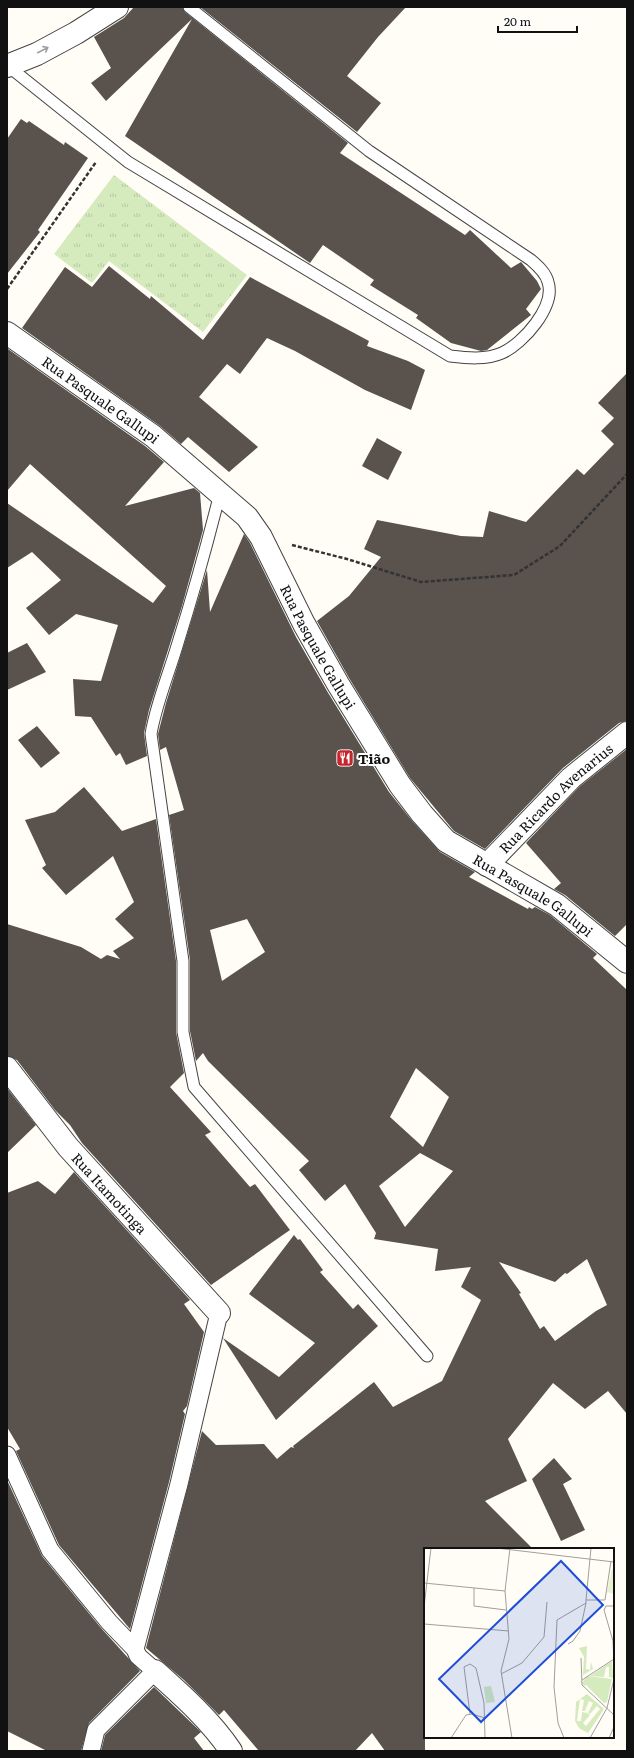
<svg xmlns="http://www.w3.org/2000/svg" width="634" height="1758" font-family="Literata,serif">
	<defs>
		<pattern id="grass-tufts" width="24" height="20" patternUnits="userSpaceOnUse"><rect width="24" height="20" fill="#d5ebbd"/><path d="M3 7l-1-3M5 7V3M7 7l1-3M15 17l-1-3M17 17v-4M19 17l1-3" fill="none" stroke="#b6c8a1"/></pattern>
	</defs>
	<rect width="100%" height="100%" fill="#fffdf5"/>
	<path fill="url(#grass-tufts)" d="M114,175L247,275L203,332L109,261L92,283L54,254Z"/>
	<path fill="#5a524d" fill-rule="evenodd" d="M134,7H182L185,12L348,143L340,153L465,235L470,230L511,268L521,262L537,281L541,289L526,309L531,315L487,350L481,351L451,343L416,318L418,315L370,285L374,280L323,245L310,263L125,136L192,19L106,101L91,83L111,68L94,37L124,18Z
		M200,7H406L378,37L347,76L381,103L357,132Z
		M21,119L27,123L29,121L64,145L65,142L88,158L38,230L40,232L7,274V139Z
		M109,266L150,299L151,296L203,340L250,277L369,341L367,346L408,361L425,370L411,410L365,390L295,351L267,338L240,374L227,364L199,397L258,447L229,472L188,437L181,444L160,426L22,328L65,267L92,287Z
		M8,349L145,446L164,462L125,506L194,488L200,493L203,530L182,606L149,710L144,733L147,756L126,765L120,753L116,756L91,717L75,716L73,679L101,681L118,625L76,614L49,635L26,608L61,580L32,552L7,568V503L153,603L166,586L30,464L7,491Z
		M627,373V721L619,723L563,768L485,849L454,831L410,778L349,678L317,621L349,596L381,557L364,549L377,520L461,536L483,537L489,511L526,522L577,469L584,475L614,444L601,431L614,418L598,403Z
		M377,438L402,452L388,480L362,466Z
		M244,534L250,543L296,637L327,691L389,792L413,822L440,852L475,872L469,877L528,909L529,907L532,909L535,907L550,915L597,954L593,958L627,990V1414L608,1391L585,1409L553,1383L508,1439L527,1481L485,1501L533,1549H425V1751H385L372,1733L355,1751H259L224,1710L219,1715L184,1680L146,1648L202,1431L216,1445L264,1444L277,1459L291,1447L294,1448L293,1446L374,1382L393,1407L442,1381L481,1300L461,1287L471,1267L435,1271L438,1249L374,1239L376,1233L345,1184L325,1201L299,1170L309,1161L208,1061L203,1053L196,1061L190,1031V960L169,815L184,810L166,747L160,750L158,734L166,703L207,570L210,612ZM247,919L265,952L222,981L210,930ZM416,1068L449,1097L423,1147L390,1117ZM420,1153L453,1171L405,1227L379,1186ZM587,1259L607,1305L596,1311L555,1341L544,1326L540,1329L519,1294L521,1293L499,1262L555,1282L565,1273L567,1274Z
		M27,643L46,672L7,690V653Z
		M37,726L60,753L41,768L18,740Z
		M627,749V924L615,936L565,895L554,889L561,883L526,843L579,787Z
		M84,787L122,831L156,819L176,961V1032L184,1073L170,1087L211,1132L205,1135L250,1187L255,1184L290,1230L211,1285L82,1143L70,1125L55,1110L17,1060L7,1056V924L81,947L101,959L107,955L120,959L113,951L134,938L115,919L134,902L113,856L66,895L42,868L46,865L25,820L55,812Z
		M7,1088L36,1125L7,1153Z
		M74,1172L190,1300L184,1304L204,1332L187,1406L183,1411L185,1414L169,1482L130,1629L59,1545L16,1451L20,1449L7,1427V1193L38,1181L55,1194Z
		M294,1235L298,1240L300,1239L323,1270L320,1272L353,1309L358,1304L378,1326L276,1420L223,1338L279,1377L315,1343L249,1294Z
		M554,1458L572,1479L563,1484L585,1530L561,1541L532,1479Z
		M7,1480L42,1556L101,1628L140,1671L89,1723L81,1751H47L7,1731Z
		M154,1687L201,1732L194,1738L204,1751H101L105,1735Z"/>
	<g fill="none" stroke-linecap="round" stroke-linejoin="round">
		<defs>
			<path id="service" d="M8,66L128,162L450,356C467,358 486,360 502,353C523,344 556,306 548,282C546,273 538,266 531,260L369,151L189,7
				M220,493C207,545 193,595 177,646C168,676 156,704 151,734L183,961V1032L194,1087L427,1356"/>
			<path id="pedestrian" d="M7,1455L50,1550L109,1622L135,1649
				M91,1751L96,1730L155,1671L138,1656L135,1649L179,1484L219,1313"/>
			<g id="minor">
				<path d="M7,66L37,54L76,33L117,7"/>
				<path id="s1" d="M7,333L153,436L247,517L261,537L304,624L338,684L400,785L422,814L446,841L557,905L627,962"/>
				<path id="s2" d="M487,865L571,778L627,733"/>
				<path id="s3" d="M7,1068L68,1147L219,1313"/>
				<path d="M155,1671C182,1695 211,1721 231,1751"/>
			</g>
		</defs>
		<use href="#service" stroke="#444" stroke-width="13"/>
		<use href="#pedestrian" stroke="#444" stroke-width="19"/>
		<use href="#minor" stroke="#444" stroke-width="24"/>
		<path stroke="#333" stroke-width="2.5" stroke-dasharray="4 2" stroke-linecap="butt" d="M7,289L96,162
			M292,545L347,559L421,582L514,575L560,546L627,474"/>
		<use href="#service" stroke="#fff" stroke-width="11"/>
		<use href="#pedestrian" stroke="#fff" stroke-width="17"/>
		<use href="#minor" stroke="#fff" stroke-width="22"/>
	</g>
	<defs><path id="oneway-shaft" d="M-6 0H5M1.5-3L5.5 0L1.5 3" fill="none" stroke-width="1.6" stroke-linecap="round" stroke-linejoin="round"/></defs>
	<use stroke="#a0a0a0" href="#oneway-shaft" transform="translate(43 50) rotate(-27)"/>
	<defs>
		<symbol id="restaurant-square" viewBox="-11 -11 22 22"><rect x="-9" y="-9" width="18" height="18" rx="4" fill="#c4262e" stroke="#fff"/><path d="M-5-6h1v4h1v-4h1v4h1v-4h1v5L-1.5 .5V6h-2V.5L-5-1ZM5-6V6H3V1.5H1.5Q1.5-4 5-6Z" fill="#fff"/></symbol>
	</defs>
	<g fill-rule="evenodd">
		<use href="#restaurant-square" x="335" y="748" width="20" height="20"/>
	</g>
	<g text-anchor="middle" dominant-baseline="central" stroke-width="4" stroke-linejoin="round" paint-order="stroke">
		<g font-size="14" fill="#111" stroke="#fff">
			<text stroke="none"><textPath href="#s1" startOffset="115">Rua Pasquale Gallupi</textPath></text>
			<text stroke="none"><textPath href="#s1" startOffset="451">Rua Pasquale Gallupi</textPath></text>
			<text stroke="none"><textPath href="#s2" startOffset="96">Rua Ricardo Avenarius</textPath></text>
			<text stroke="none"><textPath href="#s1" startOffset="787">Rua Pasquale Gallupi</textPath></text>
			<text stroke="none"><textPath href="#s3" startOffset="162">Rua Itamotinga</textPath></text>
		</g>
		<g font-size="14" font-weight="bold" fill="#111" stroke="#fff" text-anchor="start">
			<text x="358" y="758">Tião</text>
		</g>
	</g>
	<g transform="translate(424 1548)">
		<rect width="190" height="190" fill="#fffdf5"/>
		<path d="M163,98L162,121L166,122L167,114L169,121L159,127L160,109L155,100ZM188,113L189,130L185,129V119H182L180,129L166,128ZM163,128L188,131L183,154L180,155L162,137L160,138L158,135ZM67,138L71,154L62,155L60,139ZM163,146L180,161L164,185L155,180L151,173L152,154ZM156,151L160,152L158,163H161L165,153L169,155L164,165L166,166L173,158L176,161L162,178L159,175L166,167L163,165L158,164L157,173H153Z" fill="#d5ebbd" fill-rule="evenodd"/>
		<path d="M188,21L190,22V46L183,44Z" fill="#e6f2cf"/>
		<path fill="none" stroke="#a09f9a" stroke-width="1" d="M72,0L190,14M86,0L81,43L85,91L77,123L88,190M0,35L81,43M50,40V58L82,62M162,52H181L187,13M162,52L167,0M190,58H182L180,62L189,93L190,118M0,59L7,0M0,76L85,83M144,96L149,93L156,83L162,55M157,110L158,137L190,167M77,126L98,115L120,89L123,54M158,132L190,111M46,166L40,119L46,116L52,120L60,155L61,190M27,190L42,167L48,166L61,170M140,190L134,175L130,139L133,72L162,55V52M166,190L183,160L190,131M185,190L190,179"/>
		<path fill="#1d4ed8" fill-opacity="0.15" stroke="#1d4ed8" stroke-width="2" d="M137,13L179,57L57,174L15,131Z"/>
		<rect width="190" height="190" fill="none" stroke="#111" stroke-width="2"/>
	</g>
	<rect width="634" height="1758" fill="none" stroke="#111111" stroke-width="16"/>
	<path d="M498 26v6h79v-6" fill="none" stroke="#111111" stroke-width="2"/>
	<text x="504" y="26" font-size="12" fill="#111111" stroke="#ffffff" stroke-width="3" paint-order="stroke">20 m</text>
</svg>
